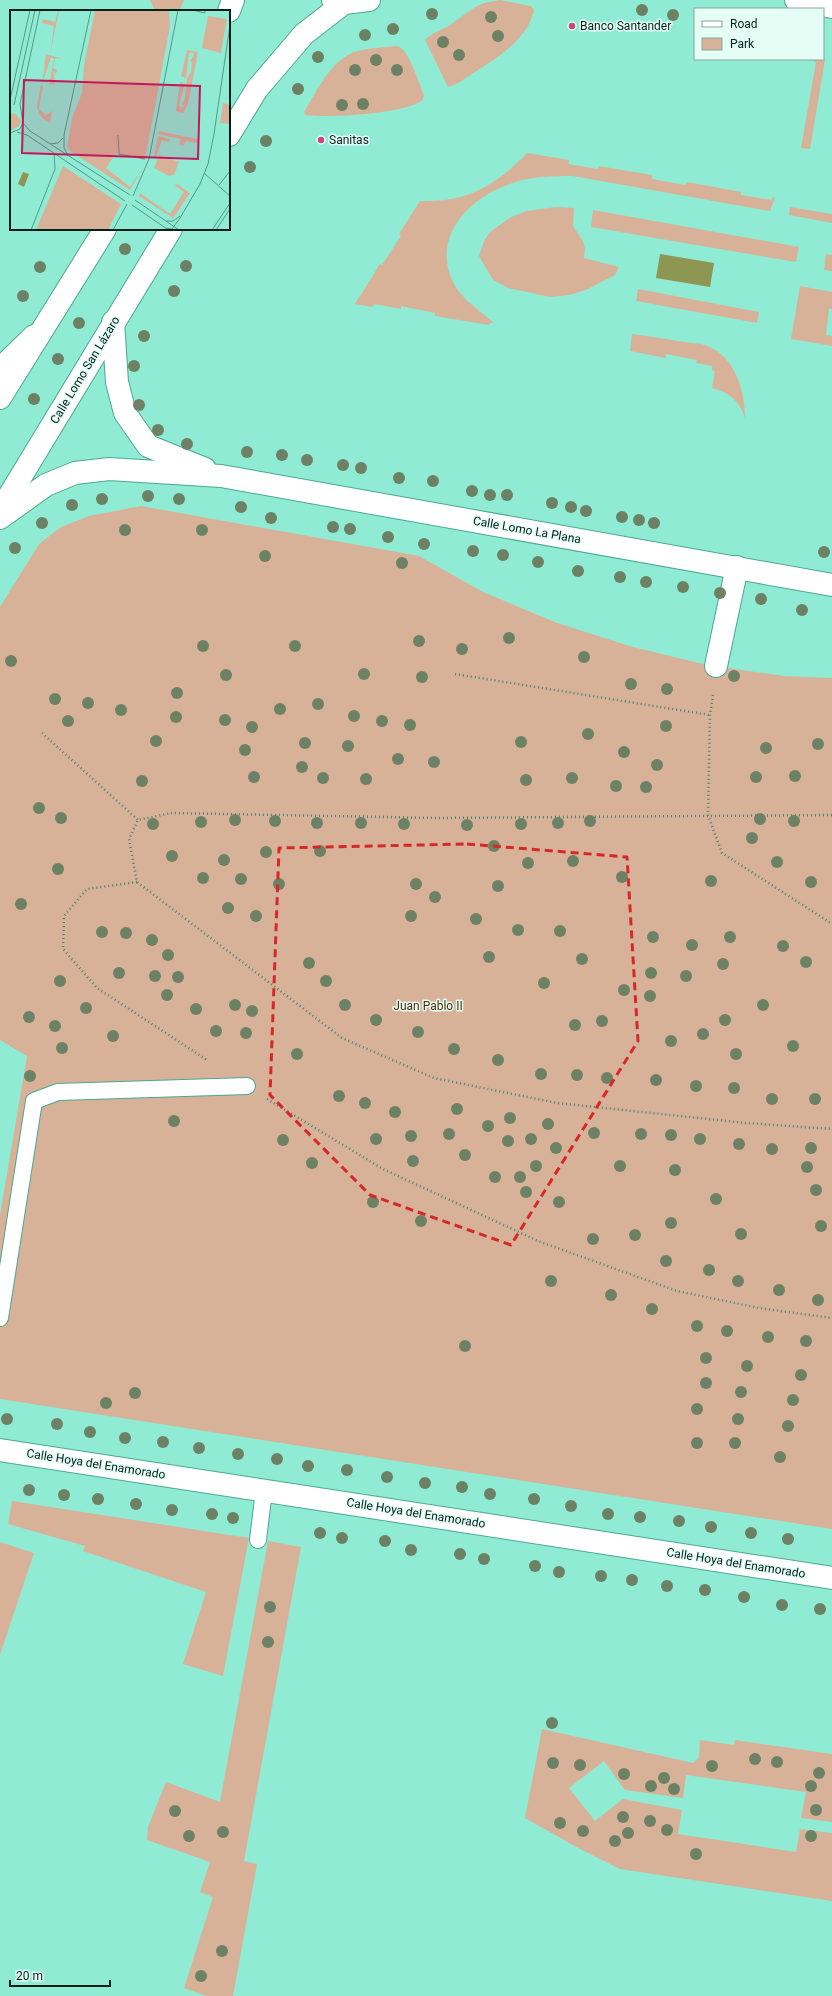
<svg xmlns="http://www.w3.org/2000/svg" width="832" height="1996" font-family="Roboto,sans-serif">
	<rect width="100%" height="100%" fill="#8febd3"/>
	<path fill="#d8b298" d="M150,0H184L179,11H155Z
		M500,0L531,6L534,10C528,40 494,60 470,75C463,80 456,85 448,87L425,40C431,33 442,30 450,25C470,12 474,3 500,0Z
		M398,46C410,52 419,83 424,96L422,101C401,114 331,118 305,115L304,112L307,107C320,86 332,58 358,51C371,48 385,47 398,46Z
		M814,59L825,60L810,149L801,148L816,62L814,61Z
		M527,153L569,160L568,164L598,169L599,166L652,175V179L685,185L687,182L741,192V195L772,200V197L775,198L770,211L573,176C552,176 530,176 510,184C471,197 432,235 452,280C460,298 479,310 494,323H490L489,325L435,316V313L401,306V309L374,304L373,307L355,304L380,264L382,265L401,236L399,234L420,201C430,201 441,201 451,199C482,194 506,175 527,153Z
		M556,207L574,208L573,226L583,241L585,249L584,258L619,267L615,275L586,290L569,295L550,297L508,288L493,280L479,256L484,241L490,232L511,217L527,211Z
		M790,207L832,214V223L789,215Z
		M593,210L799,247L796,262L591,227Z
		M826,254L832,255V271L824,270Z
		M800,286L832,292V309H829L826,335L832,336V346L791,339Z
		M638,289L759,312L757,323L636,301Z
		M632,334C649,336 667,339 684,342C690,343 698,343 705,345C734,355 745,389 745,418C739,400 730,393 712,388L715,371L712,370V366L696,363L697,360L666,354V358L630,351Z
		M141,506L419,556L483,592L557,623L633,647L707,665L784,676L832,678V1529L0,1399V1215L27,1056L0,1040V607L39,544L61,527L89,516Z
		M12,1501L249,1538L223,1676L183,1664L206,1592L83,1551L85,1546L8,1524Z
		M268,1541L301,1547L244,1861L257,1864L233,1996H206L184,1988L213,1897L200,1892L210,1862L147,1840L148,1827L166,1782L220,1802Z
		M0,1542L34,1553L0,1655Z
		M542,1729L693,1763L699,1757L700,1740L734,1745L735,1740L832,1754V1822L801,1818L806,1792L686,1775L683,1798L625,1790L604,1761L569,1788L595,1821L623,1799L682,1810L678,1834L796,1852L800,1829L832,1833V1901L620,1869L580,1849L525,1818Z"/>
	<path fill="#8d9653" d="M660,254L714,263L710,287L656,278Z"/>
	<g fill="none" stroke-linecap="round" stroke-linejoin="round">
		<defs>
			<path id="service" d="M0,1318L34,1101L58,1092L247,1086
				M258,1540L264,1490"/>
			<path id="pedestrian" d="M716,666L737,567"/>
			<path id="minor" d="M113,322L117,382L125,413L148,446L205,469
				M0,369L34,336
				M0,518L46,485L75,473L109,469L221,476L832,585
				M0,1450L832,1578"/>
			<path id="tertiary" d="M333,0L344,3L369,0
				M796,0L832,7
				M229,11L233,0
				M229,135L257,89L304,34L344,3
				M0,398L105,229
				M0,511L171,229"/>
		</defs>
		<use href="#service" stroke="#4ba892" stroke-width="18"/>
		<use href="#pedestrian" stroke="#4ba892" stroke-width="24"/>
		<use href="#minor" stroke="#4ba892" stroke-width="24"/>
		<use href="#tertiary" stroke="#4ba892" stroke-width="24"/>
		<path stroke="#478273" stroke-width="2.5" stroke-dasharray="1 3" stroke-linecap="butt" d="M455,674L710,715
			M713,695L710,715L708,815L722,853L832,924
			M42,733L138,820
			M832,815L438,818L171,813L138,820L129,839L137,882L342,1038L434,1078L557,1103L746,1123L832,1129
			M137,882L87,889L64,916L63,949L97,988L207,1060
			M267,1099L383,1169L538,1241L677,1291L759,1308L832,1318"/>
		<use href="#service" stroke="#fff" stroke-width="16"/>
		<use href="#pedestrian" stroke="#fff" stroke-width="22"/>
		<use href="#minor" stroke="#fff" stroke-width="22"/>
		<use href="#tertiary" stroke="#fff" stroke-width="22"/>
	</g>
	<g fill="#6d8164">
		<circle cx="642" cy="10" r="6"/>
		<circle cx="432" cy="14" r="6"/>
		<circle cx="673" cy="15" r="6"/>
		<circle cx="491" cy="17" r="6"/>
		<circle cx="393" cy="29" r="6"/>
		<circle cx="365" cy="35" r="6"/>
		<circle cx="498" cy="36" r="6"/>
		<circle cx="443" cy="42" r="6"/>
		<circle cx="459" cy="55" r="6"/>
		<circle cx="318" cy="57" r="6"/>
		<circle cx="376" cy="60" r="6"/>
		<circle cx="355" cy="70" r="6"/>
		<circle cx="397" cy="70" r="6"/>
		<circle cx="298" cy="89" r="6"/>
		<circle cx="363" cy="104" r="6"/>
		<circle cx="342" cy="105" r="6"/>
		<circle cx="266" cy="141" r="6"/>
		<circle cx="250" cy="167" r="6"/>
		<circle cx="125" cy="249" r="6"/>
		<circle cx="186" cy="266" r="6"/>
		<circle cx="40" cy="267" r="6"/>
		<circle cx="174" cy="291" r="6"/>
		<circle cx="23" cy="296" r="6"/>
		<circle cx="79" cy="323" r="6"/>
		<circle cx="144" cy="336" r="6"/>
		<circle cx="58" cy="359" r="6"/>
		<circle cx="134" cy="366" r="6"/>
		<circle cx="34" cy="399" r="6"/>
		<circle cx="139" cy="405" r="6"/>
		<circle cx="158" cy="430" r="6"/>
		<circle cx="187" cy="444" r="6"/>
		<circle cx="247" cy="452" r="6"/>
		<circle cx="282" cy="455" r="6"/>
		<circle cx="307" cy="460" r="6"/>
		<circle cx="343" cy="465" r="6"/>
		<circle cx="361" cy="468" r="6"/>
		<circle cx="399" cy="478" r="6"/>
		<circle cx="433" cy="481" r="6"/>
		<circle cx="472" cy="491" r="6"/>
		<circle cx="490" cy="495" r="6"/>
		<circle cx="507" cy="495" r="6"/>
		<circle cx="148" cy="496" r="6"/>
		<circle cx="102" cy="499" r="6"/>
		<circle cx="179" cy="499" r="6"/>
		<circle cx="552" cy="503" r="6"/>
		<circle cx="72" cy="505" r="6"/>
		<circle cx="241" cy="507" r="6"/>
		<circle cx="571" cy="507" r="6"/>
		<circle cx="586" cy="511" r="6"/>
		<circle cx="622" cy="517" r="6"/>
		<circle cx="271" cy="518" r="6"/>
		<circle cx="639" cy="520" r="6"/>
		<circle cx="42" cy="523" r="6"/>
		<circle cx="654" cy="523" r="6"/>
		<circle cx="333" cy="527" r="6"/>
		<circle cx="350" cy="529" r="6"/>
		<circle cx="125" cy="530" r="6"/>
		<circle cx="202" cy="530" r="6"/>
		<circle cx="388" cy="537" r="6"/>
		<circle cx="424" cy="544" r="6"/>
		<circle cx="15" cy="548" r="6"/>
		<circle cx="473" cy="551" r="6"/>
		<circle cx="824" cy="552" r="6"/>
		<circle cx="503" cy="555" r="6"/>
		<circle cx="265" cy="556" r="6"/>
		<circle cx="538" cy="562" r="6"/>
		<circle cx="402" cy="563" r="6"/>
		<circle cx="578" cy="571" r="6"/>
		<circle cx="620" cy="577" r="6"/>
		<circle cx="646" cy="582" r="6"/>
		<circle cx="683" cy="587" r="6"/>
		<circle cx="720" cy="593" r="6"/>
		<circle cx="761" cy="599" r="6"/>
		<circle cx="802" cy="610" r="6"/>
		<circle cx="509" cy="638" r="6"/>
		<circle cx="419" cy="641" r="6"/>
		<circle cx="203" cy="646" r="6"/>
		<circle cx="295" cy="646" r="6"/>
		<circle cx="462" cy="649" r="6"/>
		<circle cx="584" cy="657" r="6"/>
		<circle cx="11" cy="661" r="6"/>
		<circle cx="364" cy="674" r="6"/>
		<circle cx="226" cy="675" r="6"/>
		<circle cx="734" cy="676" r="6"/>
		<circle cx="422" cy="677" r="6"/>
		<circle cx="631" cy="684" r="6"/>
		<circle cx="667" cy="689" r="6"/>
		<circle cx="177" cy="693" r="6"/>
		<circle cx="55" cy="699" r="6"/>
		<circle cx="88" cy="703" r="6"/>
		<circle cx="318" cy="704" r="6"/>
		<circle cx="280" cy="709" r="6"/>
		<circle cx="121" cy="710" r="6"/>
		<circle cx="354" cy="716" r="6"/>
		<circle cx="176" cy="717" r="6"/>
		<circle cx="225" cy="720" r="6"/>
		<circle cx="68" cy="721" r="6"/>
		<circle cx="382" cy="721" r="6"/>
		<circle cx="410" cy="725" r="6"/>
		<circle cx="666" cy="726" r="6"/>
		<circle cx="252" cy="727" r="6"/>
		<circle cx="588" cy="734" r="6"/>
		<circle cx="156" cy="741" r="6"/>
		<circle cx="521" cy="742" r="6"/>
		<circle cx="305" cy="743" r="6"/>
		<circle cx="818" cy="744" r="6"/>
		<circle cx="348" cy="746" r="6"/>
		<circle cx="766" cy="748" r="6"/>
		<circle cx="245" cy="750" r="6"/>
		<circle cx="624" cy="752" r="6"/>
		<circle cx="398" cy="759" r="6"/>
		<circle cx="434" cy="762" r="6"/>
		<circle cx="657" cy="765" r="6"/>
		<circle cx="302" cy="767" r="6"/>
		<circle cx="795" cy="776" r="6"/>
		<circle cx="254" cy="777" r="6"/>
		<circle cx="756" cy="777" r="6"/>
		<circle cx="323" cy="778" r="6"/>
		<circle cx="572" cy="778" r="6"/>
		<circle cx="366" cy="779" r="6"/>
		<circle cx="526" cy="780" r="6"/>
		<circle cx="142" cy="781" r="6"/>
		<circle cx="616" cy="786" r="6"/>
		<circle cx="646" cy="787" r="6"/>
		<circle cx="39" cy="808" r="6"/>
		<circle cx="61" cy="818" r="6"/>
		<circle cx="760" cy="819" r="6"/>
		<circle cx="235" cy="820" r="6"/>
		<circle cx="275" cy="821" r="6"/>
		<circle cx="590" cy="821" r="6"/>
		<circle cx="794" cy="821" r="6"/>
		<circle cx="201" cy="822" r="6"/>
		<circle cx="317" cy="823" r="6"/>
		<circle cx="361" cy="823" r="6"/>
		<circle cx="558" cy="823" r="6"/>
		<circle cx="153" cy="824" r="6"/>
		<circle cx="404" cy="824" r="6"/>
		<circle cx="521" cy="824" r="6"/>
		<circle cx="467" cy="825" r="6"/>
		<circle cx="752" cy="838" r="6"/>
		<circle cx="494" cy="846" r="6"/>
		<circle cx="320" cy="851" r="6"/>
		<circle cx="266" cy="852" r="6"/>
		<circle cx="172" cy="856" r="6"/>
		<circle cx="224" cy="860" r="6"/>
		<circle cx="573" cy="861" r="6"/>
		<circle cx="777" cy="862" r="6"/>
		<circle cx="528" cy="863" r="6"/>
		<circle cx="58" cy="869" r="6"/>
		<circle cx="622" cy="877" r="6"/>
		<circle cx="203" cy="878" r="6"/>
		<circle cx="241" cy="879" r="6"/>
		<circle cx="711" cy="881" r="6"/>
		<circle cx="811" cy="882" r="6"/>
		<circle cx="279" cy="884" r="6"/>
		<circle cx="416" cy="884" r="6"/>
		<circle cx="498" cy="886" r="6"/>
		<circle cx="435" cy="897" r="6"/>
		<circle cx="21" cy="904" r="6"/>
		<circle cx="228" cy="908" r="6"/>
		<circle cx="256" cy="916" r="6"/>
		<circle cx="411" cy="916" r="6"/>
		<circle cx="476" cy="919" r="6"/>
		<circle cx="518" cy="930" r="6"/>
		<circle cx="560" cy="931" r="6"/>
		<circle cx="102" cy="932" r="6"/>
		<circle cx="126" cy="933" r="6"/>
		<circle cx="653" cy="937" r="6"/>
		<circle cx="730" cy="937" r="6"/>
		<circle cx="152" cy="940" r="6"/>
		<circle cx="692" cy="945" r="6"/>
		<circle cx="783" cy="946" r="6"/>
		<circle cx="168" cy="955" r="6"/>
		<circle cx="489" cy="957" r="6"/>
		<circle cx="582" cy="959" r="6"/>
		<circle cx="806" cy="962" r="6"/>
		<circle cx="309" cy="963" r="6"/>
		<circle cx="723" cy="964" r="6"/>
		<circle cx="119" cy="973" r="6"/>
		<circle cx="651" cy="973" r="6"/>
		<circle cx="155" cy="976" r="6"/>
		<circle cx="686" cy="976" r="6"/>
		<circle cx="178" cy="977" r="6"/>
		<circle cx="60" cy="981" r="6"/>
		<circle cx="326" cy="981" r="6"/>
		<circle cx="544" cy="983" r="6"/>
		<circle cx="624" cy="990" r="6"/>
		<circle cx="167" cy="995" r="6"/>
		<circle cx="650" cy="996" r="6"/>
		<circle cx="235" cy="1005" r="6"/>
		<circle cx="345" cy="1005" r="6"/>
		<circle cx="763" cy="1005" r="6"/>
		<circle cx="86" cy="1008" r="6"/>
		<circle cx="196" cy="1009" r="6"/>
		<circle cx="252" cy="1011" r="6"/>
		<circle cx="29" cy="1017" r="6"/>
		<circle cx="376" cy="1020" r="6"/>
		<circle cx="725" cy="1020" r="6"/>
		<circle cx="602" cy="1021" r="6"/>
		<circle cx="575" cy="1025" r="6"/>
		<circle cx="55" cy="1026" r="6"/>
		<circle cx="216" cy="1031" r="6"/>
		<circle cx="418" cy="1032" r="6"/>
		<circle cx="246" cy="1033" r="6"/>
		<circle cx="703" cy="1034" r="6"/>
		<circle cx="113" cy="1036" r="6"/>
		<circle cx="671" cy="1041" r="6"/>
		<circle cx="793" cy="1046" r="6"/>
		<circle cx="62" cy="1048" r="6"/>
		<circle cx="454" cy="1049" r="6"/>
		<circle cx="297" cy="1054" r="6"/>
		<circle cx="736" cy="1054" r="6"/>
		<circle cx="498" cy="1060" r="6"/>
		<circle cx="541" cy="1074" r="6"/>
		<circle cx="577" cy="1075" r="6"/>
		<circle cx="30" cy="1076" r="6"/>
		<circle cx="607" cy="1078" r="6"/>
		<circle cx="656" cy="1080" r="6"/>
		<circle cx="696" cy="1086" r="6"/>
		<circle cx="734" cy="1088" r="6"/>
		<circle cx="339" cy="1096" r="6"/>
		<circle cx="772" cy="1099" r="6"/>
		<circle cx="815" cy="1099" r="6"/>
		<circle cx="365" cy="1103" r="6"/>
		<circle cx="457" cy="1109" r="6"/>
		<circle cx="395" cy="1112" r="6"/>
		<circle cx="510" cy="1118" r="6"/>
		<circle cx="174" cy="1121" r="6"/>
		<circle cx="548" cy="1124" r="6"/>
		<circle cx="488" cy="1126" r="6"/>
		<circle cx="594" cy="1133" r="6"/>
		<circle cx="449" cy="1134" r="6"/>
		<circle cx="641" cy="1134" r="6"/>
		<circle cx="671" cy="1135" r="6"/>
		<circle cx="411" cy="1136" r="6"/>
		<circle cx="376" cy="1139" r="6"/>
		<circle cx="531" cy="1139" r="6"/>
		<circle cx="700" cy="1139" r="6"/>
		<circle cx="283" cy="1140" r="6"/>
		<circle cx="508" cy="1141" r="6"/>
		<circle cx="739" cy="1144" r="6"/>
		<circle cx="556" cy="1148" r="6"/>
		<circle cx="811" cy="1148" r="6"/>
		<circle cx="772" cy="1149" r="6"/>
		<circle cx="465" cy="1155" r="6"/>
		<circle cx="413" cy="1161" r="6"/>
		<circle cx="312" cy="1163" r="6"/>
		<circle cx="536" cy="1166" r="6"/>
		<circle cx="620" cy="1166" r="6"/>
		<circle cx="807" cy="1167" r="6"/>
		<circle cx="675" cy="1170" r="6"/>
		<circle cx="495" cy="1177" r="6"/>
		<circle cx="520" cy="1177" r="6"/>
		<circle cx="816" cy="1190" r="6"/>
		<circle cx="526" cy="1192" r="6"/>
		<circle cx="716" cy="1199" r="6"/>
		<circle cx="373" cy="1202" r="6"/>
		<circle cx="559" cy="1202" r="6"/>
		<circle cx="421" cy="1221" r="6"/>
		<circle cx="671" cy="1223" r="6"/>
		<circle cx="821" cy="1226" r="6"/>
		<circle cx="741" cy="1234" r="6"/>
		<circle cx="635" cy="1235" r="6"/>
		<circle cx="593" cy="1239" r="6"/>
		<circle cx="666" cy="1261" r="6"/>
		<circle cx="709" cy="1270" r="6"/>
		<circle cx="551" cy="1281" r="6"/>
		<circle cx="738" cy="1281" r="6"/>
		<circle cx="779" cy="1290" r="6"/>
		<circle cx="611" cy="1295" r="6"/>
		<circle cx="818" cy="1300" r="6"/>
		<circle cx="652" cy="1309" r="6"/>
		<circle cx="697" cy="1326" r="6"/>
		<circle cx="727" cy="1331" r="6"/>
		<circle cx="768" cy="1337" r="6"/>
		<circle cx="806" cy="1341" r="6"/>
		<circle cx="465" cy="1346" r="6"/>
		<circle cx="706" cy="1358" r="6"/>
		<circle cx="747" cy="1366" r="6"/>
		<circle cx="801" cy="1375" r="6"/>
		<circle cx="706" cy="1383" r="6"/>
		<circle cx="741" cy="1392" r="6"/>
		<circle cx="135" cy="1393" r="6"/>
		<circle cx="793" cy="1400" r="6"/>
		<circle cx="106" cy="1403" r="6"/>
		<circle cx="697" cy="1409" r="6"/>
		<circle cx="7" cy="1419" r="6"/>
		<circle cx="738" cy="1419" r="6"/>
		<circle cx="57" cy="1424" r="6"/>
		<circle cx="788" cy="1426" r="6"/>
		<circle cx="90" cy="1432" r="6"/>
		<circle cx="125" cy="1438" r="6"/>
		<circle cx="163" cy="1442" r="6"/>
		<circle cx="697" cy="1443" r="6"/>
		<circle cx="735" cy="1443" r="6"/>
		<circle cx="199" cy="1448" r="6"/>
		<circle cx="238" cy="1454" r="6"/>
		<circle cx="780" cy="1457" r="6"/>
		<circle cx="277" cy="1459" r="6"/>
		<circle cx="308" cy="1466" r="6"/>
		<circle cx="347" cy="1470" r="6"/>
		<circle cx="387" cy="1477" r="6"/>
		<circle cx="425" cy="1483" r="6"/>
		<circle cx="462" cy="1487" r="6"/>
		<circle cx="29" cy="1490" r="6"/>
		<circle cx="490" cy="1494" r="6"/>
		<circle cx="64" cy="1495" r="6"/>
		<circle cx="98" cy="1499" r="6"/>
		<circle cx="534" cy="1499" r="6"/>
		<circle cx="136" cy="1504" r="6"/>
		<circle cx="571" cy="1506" r="6"/>
		<circle cx="172" cy="1510" r="6"/>
		<circle cx="212" cy="1514" r="6"/>
		<circle cx="608" cy="1514" r="6"/>
		<circle cx="640" cy="1517" r="6"/>
		<circle cx="233" cy="1518" r="6"/>
		<circle cx="679" cy="1521" r="6"/>
		<circle cx="711" cy="1527" r="6"/>
		<circle cx="320" cy="1533" r="6"/>
		<circle cx="751" cy="1533" r="6"/>
		<circle cx="342" cy="1538" r="6"/>
		<circle cx="788" cy="1539" r="6"/>
		<circle cx="385" cy="1541" r="6"/>
		<circle cx="411" cy="1550" r="6"/>
		<circle cx="460" cy="1554" r="6"/>
		<circle cx="484" cy="1559" r="6"/>
		<circle cx="535" cy="1566" r="6"/>
		<circle cx="559" cy="1572" r="6"/>
		<circle cx="601" cy="1576" r="6"/>
		<circle cx="632" cy="1580" r="6"/>
		<circle cx="667" cy="1586" r="6"/>
		<circle cx="705" cy="1590" r="6"/>
		<circle cx="744" cy="1597" r="6"/>
		<circle cx="782" cy="1605" r="6"/>
		<circle cx="270" cy="1607" r="6"/>
		<circle cx="820" cy="1609" r="6"/>
		<circle cx="268" cy="1642" r="6"/>
		<circle cx="552" cy="1723" r="6"/>
		<circle cx="755" cy="1759" r="6"/>
		<circle cx="777" cy="1762" r="6"/>
		<circle cx="553" cy="1763" r="6"/>
		<circle cx="580" cy="1765" r="6"/>
		<circle cx="712" cy="1766" r="6"/>
		<circle cx="819" cy="1773" r="6"/>
		<circle cx="624" cy="1774" r="6"/>
		<circle cx="664" cy="1778" r="6"/>
		<circle cx="651" cy="1786" r="6"/>
		<circle cx="811" cy="1786" r="6"/>
		<circle cx="674" cy="1789" r="6"/>
		<circle cx="816" cy="1810" r="6"/>
		<circle cx="175" cy="1811" r="6"/>
		<circle cx="623" cy="1817" r="6"/>
		<circle cx="650" cy="1821" r="6"/>
		<circle cx="560" cy="1823" r="6"/>
		<circle cx="667" cy="1830" r="6"/>
		<circle cx="583" cy="1831" r="6"/>
		<circle cx="223" cy="1832" r="6"/>
		<circle cx="628" cy="1833" r="6"/>
		<circle cx="189" cy="1836" r="6"/>
		<circle cx="811" cy="1836" r="6"/>
		<circle cx="615" cy="1841" r="6"/>
		<circle cx="696" cy="1854" r="6"/>
		<circle cx="222" cy="1951" r="6"/>
		<circle cx="201" cy="1976" r="6"/>
	</g>
	<path fill="none" stroke="#d62828" stroke-width="3" stroke-dasharray="8 5" stroke-linejoin="round" d="M467,844L627,857L638,1041L511,1245L370,1195L270,1095L279,848Z"/>
	<g fill="#cb4483" stroke="#e4fef6" stroke-width="1.5">
		<circle cx="572" cy="26" r="4"/>
		<circle cx="321" cy="140" r="4"/>
	</g>
	<g text-anchor="middle" dominant-baseline="central" stroke-width="3" stroke-linejoin="round" paint-order="stroke">
		<g font-size="12" fill="#021f18" stroke="#e4fef6" text-anchor="start">
			<text x="580" y="26">Banco Santander</text>
			<text x="329" y="140">Sanitas</text>
		</g>
		<g font-size="12" fill="#021f18" stroke="#e4fef6">
			<text transform="translate(85 370) rotate(-59)">Calle Lomo San Lázaro</text>
			<text transform="translate(527 530) rotate(10)">Calle Lomo La Plana</text>
			<text transform="translate(96 1464) rotate(9)">Calle Hoya del Enamorado</text>
			<text transform="translate(416 1513) rotate(9)">Calle Hoya del Enamorado</text>
			<text transform="translate(736 1563) rotate(9)">Calle Hoya del Enamorado</text>
		</g>
		<g font-size="12" fill="#522b0a" stroke="#e4fef6">
			<text x="428" y="1006">Juan Pablo II</text>
		</g>
	</g>
	<g transform="translate(10 10)">
		<rect width="220" height="220" fill="#8febd3"/>
		<path d="M85,0H159L160,16L135,150L105,144L96,158L120,177L131,160L120,180L60,141L57,137L62,108L72,83L74,55ZM48,1H49L40,44L44,16L32,13L33,9L45,12ZM198,6L217,9L211,43L192,38ZM177,40L188,42L178,94L173,103L166,101L170,72L175,73L169,95L171,98L174,96L172,94L175,89L177,68L181,62L182,52L180,51L184,45L182,42L179,44L176,68L171,66ZM36,44L53,49L45,48L43,58L47,60L46,64L43,62L45,69L41,71L45,70L44,75L39,74L44,49L41,47L32,74ZM31,75L33,76L29,99L36,105L42,101L40,113L31,107L27,97ZM213,93L220,95V114L210,113ZM0,103L6,104L11,111L9,116L2,120H0ZM149,121L176,127L189,129L187,133L176,131L173,136L169,134L171,129L148,124ZM148,126L160,129L159,132L152,130L146,147H144ZM149,145L169,152L164,165L159,166L144,158ZM53,156L111,194L98,220H26ZM167,174L180,183L163,208L129,186L130,183L160,204L174,182L165,176Z" fill="#d8b298"/>
		<path d="M13,162L19,164L14,177L8,174Z" fill="#8d9653"/>
		<path fill="none" stroke="#579988" stroke-width="1" d="M182,0L195,3V0M0,90L20,0M4,95L25,0M13,113L20,121L120,185M7,122L17,125L115,191M0,123L10,119L13,113L10,94L30,0M108,125L109,144L135,149M40,134L48,133L53,128M58,145L54,138V125L81,0M194,163L220,186M209,175L220,161M123,186L139,149L168,0M125,190L169,220M122,195L157,219M156,211H163L170,206M156,218L162,219L170,208L190,174L198,154L204,124L220,15M21,220L45,159L44,144M103,220L117,194M202,220L220,193M206,220L220,199"/>
		<path fill="#c2185b" fill-opacity="0.15" stroke="#c2185b" stroke-width="2" d="M14,70L190,76L188,149L12,143Z"/>
		<rect width="220" height="220" fill="none" stroke="#021f18" stroke-width="2"/>
	</g>
	<rect x="694" y="8" width="130" height="52" fill="#e4fef6" stroke="#8aa59d"/>
	<rect x="702" y="21" width="20" height="6" fill="#ffffff" stroke="#8aa59d"/>
	<text x="730" y="28" font-size="12" fill="#021f18">Road</text>
	<rect x="702" y="38" width="20" height="12" fill="#d8b298" stroke="#8aa59d"/>
	<text x="730" y="48" font-size="12" fill="#021f18">Park</text>
	<path d="M10 1980v6h100v-6" fill="none" stroke="#021f18" stroke-width="2"/>
	<text x="16" y="1980" font-size="12" fill="#021f18" stroke="#e4fef6" stroke-width="3" paint-order="stroke">20 m</text>
</svg>
